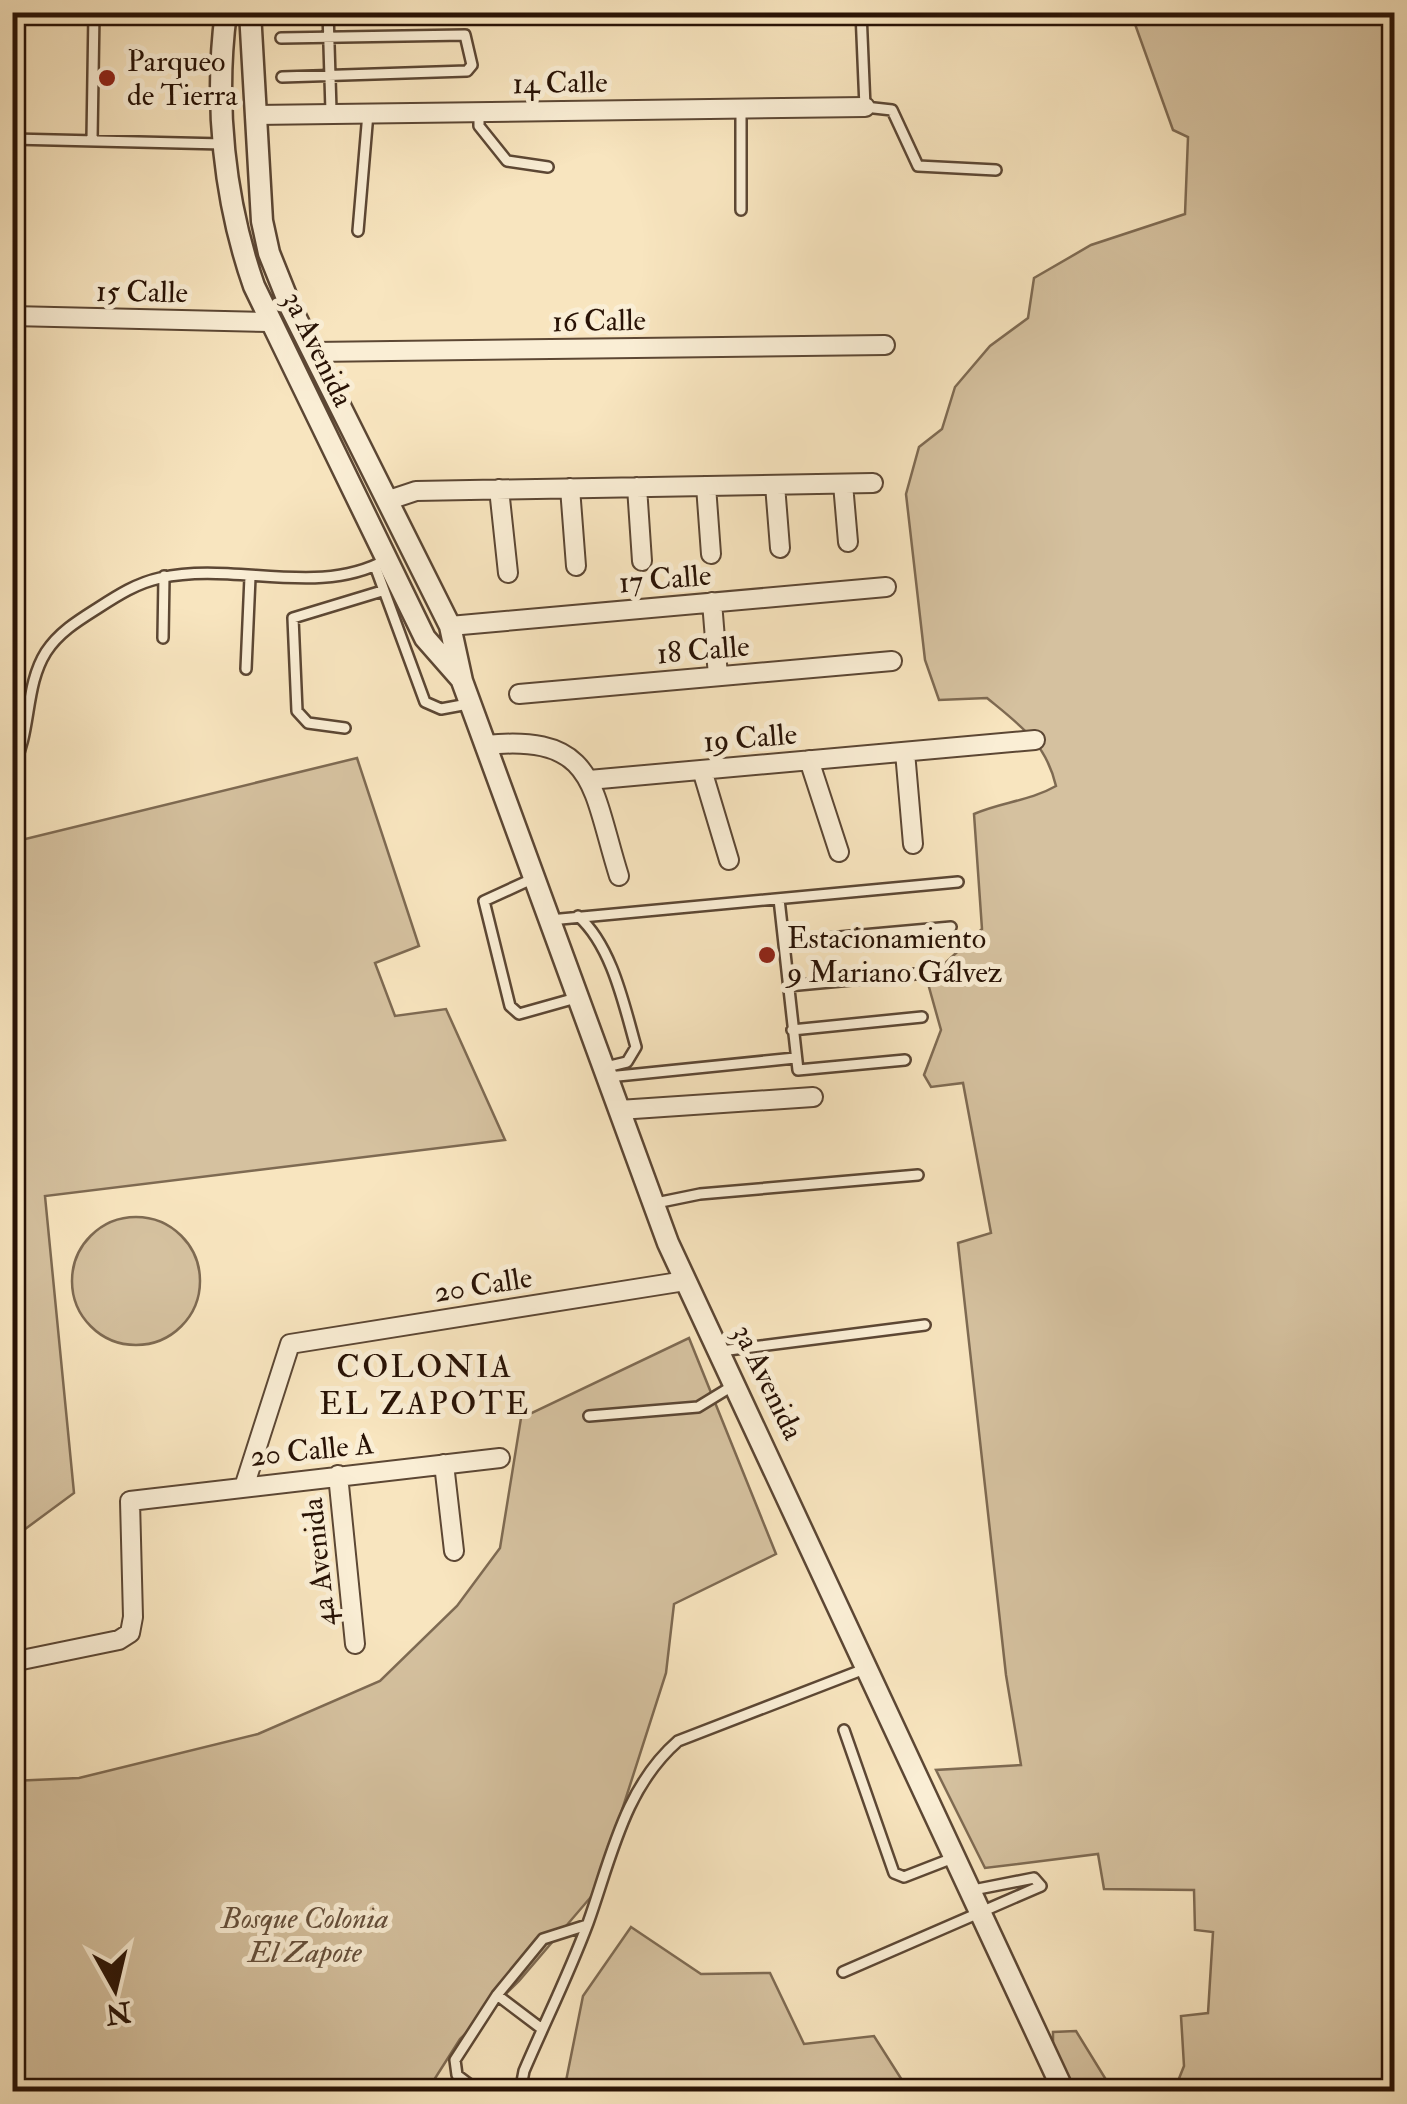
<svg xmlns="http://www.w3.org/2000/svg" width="1407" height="2104" font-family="'IM FELL Double Pica',serif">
	<rect width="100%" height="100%" fill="#f8e5bf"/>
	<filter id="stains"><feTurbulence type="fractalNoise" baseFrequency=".002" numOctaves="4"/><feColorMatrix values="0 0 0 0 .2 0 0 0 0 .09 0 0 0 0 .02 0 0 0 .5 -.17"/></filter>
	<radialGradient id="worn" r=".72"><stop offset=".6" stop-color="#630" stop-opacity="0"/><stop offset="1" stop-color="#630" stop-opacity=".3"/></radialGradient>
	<path fill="#d5c19f" stroke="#7e6a52" stroke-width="2.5" d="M1131,13H1394V2091H1174L1184,2066L1181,2016L1208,2013L1213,1932L1195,1930L1194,1890L1104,1889L1098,1854L985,1868L936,1770L1021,1765L1006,1675L958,1243L991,1233L963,1083L931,1087L924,1075L941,1030L927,980L982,929L974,814C1001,802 1030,801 1056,786C1046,743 1020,725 987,698L939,700L925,660L906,494L919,447L942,429L955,387L990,346L1028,318L1034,278L1091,245L1185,214L1188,137L1173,130Z
		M357,758L419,946L375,963L395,1016L446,1009L505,1140L45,1196L74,1493L13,1538V842Z
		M72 1281a64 64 0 1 1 128 0a64 64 0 1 1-128 0Z
		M689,1338L776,1554L674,1604L666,1673L596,1891L519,1981L460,2039L427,2091H13L12,1781L79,1778L258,1734L380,1681L457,1606L500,1548L521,1418Z
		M631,1927L701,1974L770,1973L804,2044L874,2036L909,2091H564L583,1996Z
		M1076,2031L1113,2091H1073L1053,2056V2032Z"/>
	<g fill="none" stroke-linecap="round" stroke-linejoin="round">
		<defs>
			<path id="service" d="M328,12L331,111
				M861,12L865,107L892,110L918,166L996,170
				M281,38L465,35L472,65L467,71L282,77
				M479,112V126L507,161L548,167
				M12,139L223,144
				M92,139L94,12
				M741,210V108
				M358,231L368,113
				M375,566L425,702L441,709L468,704
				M163,638L164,576
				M246,669L250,577
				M345,728L308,723L297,711L293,618L382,591
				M12,769C32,732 24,687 46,652C59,632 79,620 98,608C118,595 137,583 160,578C234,561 316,598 386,560
				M532,879L484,901L510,1006L519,1014L576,998
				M779,899L798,1070L905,1060
				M578,916C612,946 624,1005 636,1047L627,1062L606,1067
				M550,920L958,882
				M784,942L951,927
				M788,986L915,974
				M792,1030L922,1017
				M608,1077L795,1058
				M656,1203L700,1194L918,1175
				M721,1351L925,1325
				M589,1416L698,1407L734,1385
				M844,1730L894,1873L904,1877L953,1858
				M843,1972L1041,1886L1034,1878L973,1890
				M497,1995L542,2029
				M520,2089L473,2087L457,2075L455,2060L497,1995L543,1939L587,1925
				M520,2092L524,2071C545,2022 569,1974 588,1923C611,1859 624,1788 678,1741L867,1668"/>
			<path id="minor" d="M255,115L865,107
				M12,316L270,322
				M313,352L885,345
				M843,484L848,542
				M775,485L780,548
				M706,486L711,554
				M637,487L642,561
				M570,488L576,566
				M499,489L508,573
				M389,500L416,491L873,483
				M712,602L718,676
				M450,626L886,587
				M519,694L892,661
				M486,745C597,734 591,787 619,876
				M905,752L913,844
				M809,760L839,852
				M702,770L729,860
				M589,780L1035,740
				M619,1110L813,1097
				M444,1464L454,1551
				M338,1475L355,1644
				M245,1484L290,1344L685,1281
				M12,1662L119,1640L130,1633L133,1617L130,1501L500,1458"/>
			<path id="tertiary" d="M226,12C214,103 224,200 254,286L425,638L461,679
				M250,12L262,221L269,253L291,308L450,626L462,681L668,1243L1064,2092"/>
		</defs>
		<use href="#service" stroke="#5c4734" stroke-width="14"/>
		<use href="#minor" stroke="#5c4734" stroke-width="22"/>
		<use href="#tertiary" stroke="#5c4734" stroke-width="25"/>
		<use href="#service" stroke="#faeed5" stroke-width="9"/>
		<use href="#minor" stroke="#faeed5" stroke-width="18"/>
		<use href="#tertiary" stroke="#faeed5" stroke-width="20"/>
	</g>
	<g fill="#8f2418" stroke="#faeed5" stroke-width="4">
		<circle cx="107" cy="78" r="10"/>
		<circle cx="767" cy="955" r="10"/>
	</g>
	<g text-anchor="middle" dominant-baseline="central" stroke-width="10" stroke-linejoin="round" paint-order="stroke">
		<g font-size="30" fill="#281205" stroke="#faeed5" text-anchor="start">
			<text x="127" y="61">Parqueo<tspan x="127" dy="34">de Tierra</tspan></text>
			<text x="787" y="938">Estacionamiento<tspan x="787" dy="34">9 Mariano Gálvez</tspan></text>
		</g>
		<g font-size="30" fill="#281205" stroke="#faeed5">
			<text transform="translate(560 83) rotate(-1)">14 Calle</text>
			<text transform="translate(142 292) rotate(1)">15 Calle</text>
			<text transform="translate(599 321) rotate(-1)">16 Calle</text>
			<text transform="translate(318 349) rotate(64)">3a Avenida</text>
			<text transform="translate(665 579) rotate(-5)">17 Calle</text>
			<text transform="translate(703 650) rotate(-5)">18 Calle</text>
			<text transform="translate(750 738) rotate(-5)">19 Calle</text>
			<text transform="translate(483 1285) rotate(-9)">20 Calle</text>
			<text transform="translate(768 1382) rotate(64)">3a Avenida</text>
			<text transform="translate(312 1450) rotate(-6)">20 Calle A</text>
			<text transform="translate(319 1562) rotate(-96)">4a Avenida</text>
		</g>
		<g font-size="30" font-style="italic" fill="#654f3b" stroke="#faeed5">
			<text x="305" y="1918">Bosque Colonia<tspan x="305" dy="34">El Zapote</tspan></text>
		</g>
		<g font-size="32" letter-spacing="2.5" fill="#281205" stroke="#faeed5">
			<text x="425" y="1367">COLONIA<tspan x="425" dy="37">EL ZAPOTE</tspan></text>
		</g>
	</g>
	<rect width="1407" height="2104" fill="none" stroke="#f8e5bf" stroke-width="50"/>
	<rect x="15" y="15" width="1377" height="2074" fill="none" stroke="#281205" stroke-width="5"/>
	<rect x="25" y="25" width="1357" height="2054" fill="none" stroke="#281205" stroke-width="2.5"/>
	<g transform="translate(115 1989) rotate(172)" stroke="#faeed5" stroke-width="8" paint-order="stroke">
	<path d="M0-8L18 38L0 25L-18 38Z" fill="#281205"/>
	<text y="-15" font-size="28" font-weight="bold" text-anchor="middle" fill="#281205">N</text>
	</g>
	<rect width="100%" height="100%" filter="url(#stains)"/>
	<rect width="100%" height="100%" fill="url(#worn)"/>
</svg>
